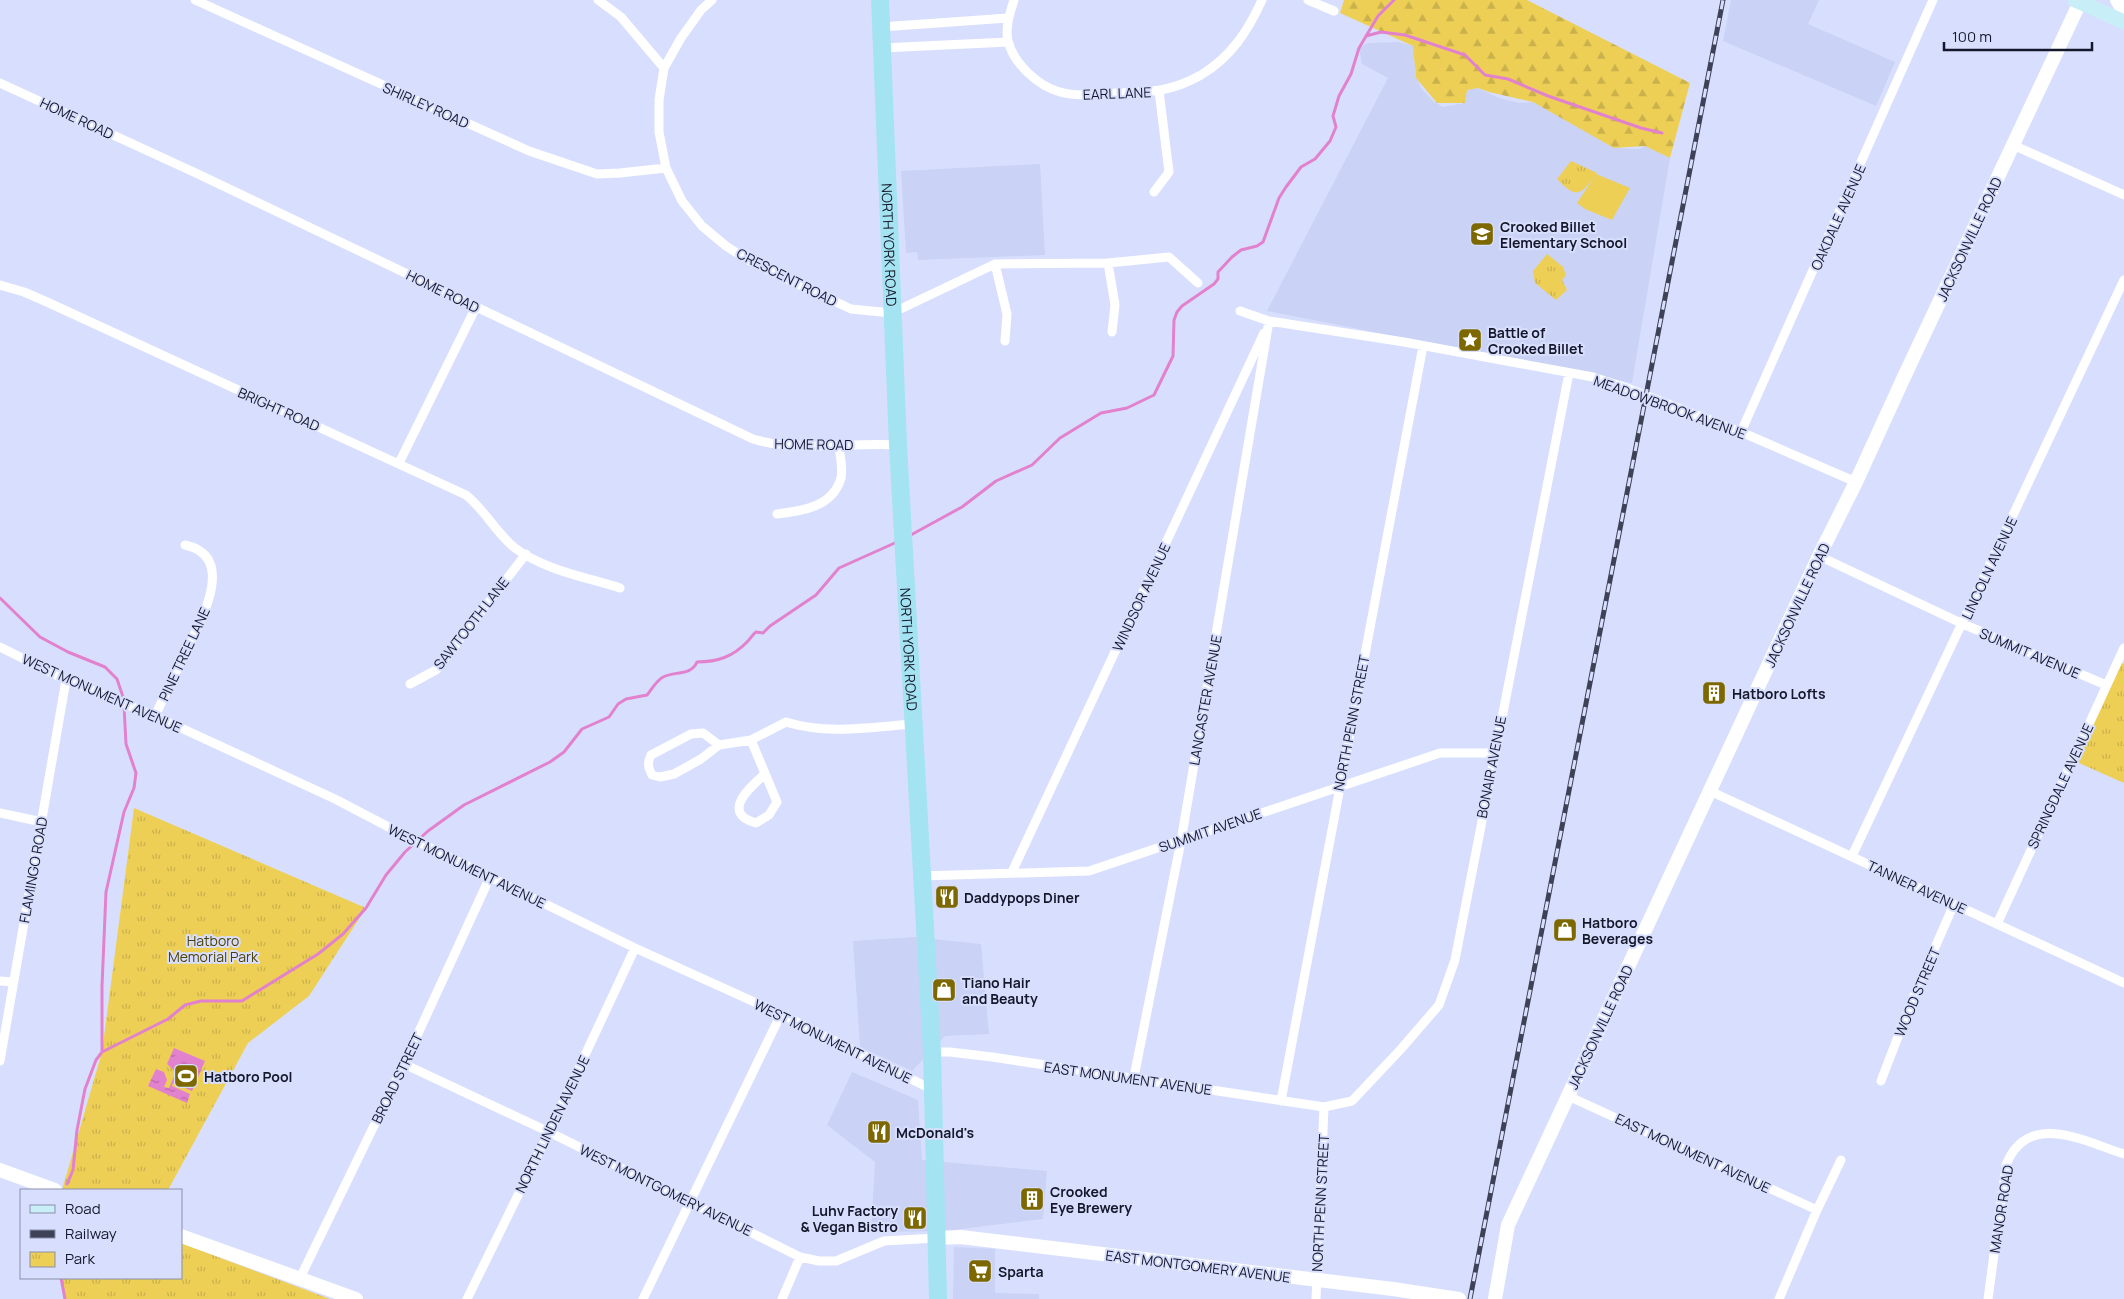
<svg xmlns="http://www.w3.org/2000/svg" width="2124" height="1299" font-family="Manrope,sans-serif">
	<defs>
		<pattern id="forest-firs" width="22" height="20" patternUnits="userSpaceOnUse" patternTransform="scale(1.25)"><rect width="22" height="20" fill="#edcf56"/><path d="M5 1l3.5 6h-7zM16 11l3.5 6h-7z" fill="#cab14b"/></pattern>
		<pattern id="park-tufts" width="24" height="20" patternUnits="userSpaceOnUse" patternTransform="scale(1.25)"><rect width="24" height="20" fill="#edcf56"/><path d="M3 7l-1-3M5 7V3M7 7l1-3M15 17l-1-3M17 17v-4M19 17l1-3" fill="none" stroke="#cab14b"/></pattern>
		<pattern id="water-ripples" width="26" height="14" patternUnits="userSpaceOnUse" patternTransform="scale(1.25)"><rect width="26" height="14" fill="#e281ce"/><path d="M2 4q2-2 4 0t4 0M15 11q2-2 4 0t4 0" fill="none" stroke="#b669a7"/></pattern>
	</defs>
	<rect width="100%" height="100%" fill="#d8dffe"/>
	<path fill="#cad2f5" d="M1731,0H1819L1808,24L1895,62L1876,106L1723,41Z
		M1398,42L1414,46L1415,74L1421,88L1433,101L1443,107L1465,103L1467,90L1478,88L1499,98L1519,103L1533,102L1549,108L1614,148L1640,149L1645,146L1670,158L1632,383L1267,311L1388,78L1362,64L1359,48L1368,43Z
		M1040,164L1045,255L918,260L917,252L906,253L901,171Z
		M914,937L981,944L989,1034L945,1036L912,1071L860,1047L853,941Z
		M852,1072L918,1100L922,1160L1047,1171L1043,1219L945,1231L871,1232L875,1162L827,1125Z
		M954,1247L995,1249V1293L1039,1294V1299H953Z"/>
	<path fill="#edcf56" d="M1596,174L1630,188L1612,220L1585,209L1577,203Z"/>
	<path fill="url(#forest-firs)" d="M1344,0H1527L1690,83L1670,158L1645,146L1614,148L1533,102L1489,92L1478,88L1467,90L1465,103H1437L1416,78L1413,46L1340,13Z"/>
	<path fill="url(#park-tufts)" d="M1571,161L1597,173C1581,195 1577,200 1557,179Z
		M1547,254L1563,267L1566,275L1562,280L1567,290L1556,300L1535,283L1533,271Z
		M2118,661L2124,664V783L2072,760Z
		M134,808L366,908L309,996L248,1043L168,1190H62L102,1052Z
		M181,1243L330,1299H65L61,1278H181Z"/>
	<path fill="url(#water-ripples)" d="M174,1048L205,1061L192,1091L173,1083L172,1086L190,1094L187,1103L148,1086L156,1069L164,1072L167,1080L164,1087L169,1088L176,1072L167,1064Z"/>
	<g fill="none" stroke-linecap="round" stroke-linejoin="round">
		<path stroke="#e281ce" stroke-width="3" d="M1366,36L1381,32L1405,35L1465,55L1485,75L1508,79L1548,96L1641,128L1662,133
			M909,536L962,507L996,481L1032,465L1060,438L1101,413L1127,408L1154,395L1173,356L1174,320L1177,312L1182,306L1214,284L1218,279V272L1232,257L1241,250L1257,246L1263,242L1279,198L1286,187L1301,167L1315,159L1330,141L1336,127L1333,116L1339,96L1351,74L1359,48L1378,16L1394,0
			M0,598L40,637L68,652L105,667L117,679L124,700
			M102,1052V986L106,892L124,812L134,788L136,773L126,744L124,706
			M67,1184L73,1170L77,1130L85,1089L96,1060L102,1052L168,1019L185,1005L201,1001H242L318,954L343,934L366,908L386,875L405,852L428,831L464,805L550,762L564,752L582,729L609,717L618,704L626,699L647,695C652,689 656,681 663,677C675,671 691,676 697,662C717,662 733,657 748,641C751,638 752,635 756,632L763,633L770,626L816,595L839,568L897,542
			M61,1278L65,1299"/>
		<path stroke="#fff" stroke-width="9" d="M195,0L529,151L597,174L620,173L666,168
			M598,0L621,17L664,68
			M712,0L701,10L681,38L664,68L659,100V132L666,168L682,201L702,226L726,246L751,262L851,309L892,313L995,264L1108,263L1169,257L1198,283
			M1014,0C1010,13 1005,27 1008,41C1014,64 1038,86 1060,92C1078,97 1098,94 1117,93C1150,92 1171,92 1201,75C1231,57 1248,31 1262,0
			M1308,0L1334,11
			M881,27L1008,18
			M882,48L1008,42
			M0,83L198,174L753,439C799,453 850,442 898,445
			M2013,145L2124,195
			M1154,192L1169,172L1159,91
			M1108,263L1115,305L1112,332
			M995,264L1007,314L1005,341
			M0,285L24,292L47,302L466,495C485,510 497,534 515,548C544,570 586,577 620,588
			M1240,311L1269,321L1404,342L1593,377L1624,387L1741,432L1856,482
			M1741,432L1933,0
			M399,463L476,307
			M777,514C802,511 833,507 841,478C843,468 840,456 839,446
			M1819,556L1963,624L2106,685
			M0,647L66,680L155,716L335,799L400,833L635,948L781,1014L933,1090
			M410,684L436,670L526,554
			M155,716C165,695 175,674 185,653C199,624 239,557 185,545
			M751,740L777,802L769,815L756,823C720,813 750,787 765,774
			M719,745L703,733L691,734L651,755C647,763 648,767 652,775L660,777L674,774L701,759L719,745L751,740L786,722C827,735 872,727 914,724
			M1710,791L2124,983
			M0,813L42,822
			M1852,856L2124,280
			M1012,872L1264,333
			M921,876L1089,871L1440,753H1494
			M1997,924L2124,648
			M0,981L13,982
			M932,1052H950L992,1057L1324,1107L1352,1101L1401,1049L1439,1005L1455,960L1569,373
			M0,1061L66,680
			M404,1064L549,1132L800,1257L819,1261H836L884,1241L937,1238
			M1134,1077L1181,841L1269,321
			M1881,1081L1912,1000L1954,904
			M1568,1096L1817,1210
			M1281,1101L1423,346
			M300,1278L404,1064L490,877
			M467,1299L549,1132L635,948
			M643,1299L781,1014
			M782,1299L800,1257
			M1316,1299L1324,1107
			M1779,1299L1817,1210L1841,1160
			M1988,1299L2006,1165C2028,1110 2083,1141 2124,1154"/>
		<path stroke="#fff" stroke-width="14" d="M2117,0L2124,11
			M0,1170L55,1190
			M181,1236L356,1299
			M937,1238L961,1237L1393,1289L1459,1299
			M1495,1299L1508,1225L1819,556L1856,482L1904,377L2081,0"/>
		<path stroke="#c8eef7" stroke-width="15" d="M2075,0L2124,22"/>
		<path stroke="#a4e3f2" stroke-width="18" id="s1" d="M880,0L898,445L932,1052L938,1299"/>
		<defs>
			<path id="rail" d="M1470,1299L1723,0"/>
		</defs>
		<use href="#rail" stroke="#3f4257" stroke-width="5"/>
		<use href="#rail" stroke="#d8dffe" stroke-width="3" stroke-dasharray="9" stroke-linecap="butt"/>
	</g>
	<defs>
		<symbol id="school-square" viewBox="-11 -11 22 22"><rect x="-9" y="-9" width="18" height="18" rx="4" fill="#7d6800" stroke="#d8dffe"/><path d="M0-5L7-2L0 1L-7-2ZM-4 1L0 2.5L4 1V4Q0 6-4 4Z" fill="#fff"/></symbol>
		<symbol id="sight-square" viewBox="-11 -11 22 22"><rect x="-9" y="-9" width="18" height="18" rx="4" fill="#7d6800" stroke="#d8dffe"/><path d="M0-6L1.8-2.2L6-1.7L2.9 1.2L3.7 5.4L0 3.3L-3.7 5.4L-2.9 1.2L-6-1.7L-1.8-2.2Z" fill="#fff"/></symbol>
		<symbol id="building-square" viewBox="-11 -11 22 22"><rect x="-9" y="-9" width="18" height="18" rx="4" fill="#7d6800" stroke="#d8dffe"/><path d="M-4-6H4V6H1V3H-1V6H-4ZM-2.5-4.3h1.7v1.8h-1.7ZM.8-4.3h1.7v1.8H.8ZM-2.5-1h1.7V.8h-1.7ZM.8-1h1.7V.8H.8Z" fill="#fff"/></symbol>
		<symbol id="restaurant-square" viewBox="-11 -11 22 22"><rect x="-9" y="-9" width="18" height="18" rx="4" fill="#7d6800" stroke="#d8dffe"/><path d="M-5-6h1v4h1v-4h1v4h1v-4h1v5L-1.5 .5V6h-2V.5L-5-1ZM5-6V6H3V1.5H1.5Q1.5-4 5-6Z" fill="#fff"/></symbol>
		<symbol id="shop-square" viewBox="-11 -11 22 22"><rect x="-9" y="-9" width="18" height="18" rx="4" fill="#7d6800" stroke="#d8dffe"/><path d="M-5-2.5h2.3a2.7 3.5 0 0 1 5.4 0H5L5.5 6h-11ZM-1.5-2.5h3a1.5 2.3 0 0 0-3 0Z" fill="#fff"/></symbol>
		<symbol id="stadium-square" viewBox="-11 -11 22 22"><rect x="-9" y="-9" width="18" height="18" rx="4" fill="#7d6800" stroke="#d8dffe"/><path d="M0-5a6.5 5 0 1 0 0 10a6.5 5 0 1 0 0-10ZM-3.5-1.8h7v3.6h-7Z" fill="#fff"/></symbol>
		<symbol id="supermarket-square" viewBox="-11 -11 22 22"><rect x="-9" y="-9" width="18" height="18" rx="4" fill="#7d6800" stroke="#d8dffe"/><path d="M-6-5.5h2.5l.6 2H6L4.5 2H-2.5L-4.4-4H-6ZM-1.5 3.2a1.3 1.3 0 1 0 .1 0ZM3 3.2a1.3 1.3 0 1 0 .1 0Z" fill="#fff"/></symbol>
	</defs>
	<g fill-rule="evenodd">
		<use href="#school-square" x="1468" y="220" width="28" height="28"/>
		<use href="#sight-square" x="1456" y="326" width="28" height="28"/>
		<use href="#building-square" x="1700" y="679" width="28" height="28"/>
		<use href="#restaurant-square" x="933" y="883" width="28" height="28"/>
		<use href="#shop-square" x="1551" y="916" width="28" height="28"/>
		<use href="#shop-square" x="930" y="976" width="28" height="28"/>
		<use href="#stadium-square" x="172" y="1062" width="28" height="28"/>
		<use href="#restaurant-square" x="865" y="1118" width="28" height="28"/>
		<use href="#building-square" x="1018" y="1185" width="28" height="28"/>
		<use href="#restaurant-square" x="901" y="1204" width="28" height="28"/>
		<use href="#supermarket-square" x="966" y="1257" width="28" height="28"/>
	</g>
	<g text-anchor="middle" dominant-baseline="central" stroke-width="4" stroke-linejoin="round" paint-order="stroke">
		<g font-size="14" fill="#15182a" stroke="#d8dffe">
			<text transform="translate(1117 93) rotate(-2)">EARL LANE</text>
			<text transform="translate(426 105) rotate(24)">SHIRLEY ROAD</text>
			<text transform="translate(77 118) rotate(25)">HOME ROAD</text>
			<text transform="translate(1838 217) rotate(-66)">OAKDALE AVENUE</text>
			<text transform="translate(1969 239) rotate(-65)">JACKSONVILLE ROAD</text>
			<text stroke="none"><textPath href="#s1" startOffset="245">NORTH YORK ROAD</textPath></text>
			<text transform="translate(787 277) rotate(27)">CRESCENT ROAD</text>
			<text transform="translate(443 291) rotate(26)">HOME ROAD</text>
			<text transform="translate(1670 407) rotate(20)">MEADOWBROOK AVENUE</text>
			<text transform="translate(279 409) rotate(24)">BRIGHT ROAD</text>
			<text transform="translate(814 444) rotate(1)">HOME ROAD</text>
			<text transform="translate(1989 568) rotate(-65)">LINCOLN AVENUE</text>
			<text transform="translate(1141 597) rotate(-65)">WINDSOR AVENUE</text>
			<text transform="translate(1797 605) rotate(-65)">JACKSONVILLE ROAD</text>
			<text transform="translate(471 623) rotate(-52)">SAWTOOTH LANE</text>
			<text stroke="none"><textPath href="#s1" startOffset="650">NORTH YORK ROAD</textPath></text>
			<text transform="translate(2030 653) rotate(23)">SUMMIT AVENUE</text>
			<text transform="translate(184 654) rotate(-65)">PINE TREE LANE</text>
			<text transform="translate(102 693) rotate(24)">WEST MONUMENT AVENUE</text>
			<text transform="translate(1205 700) rotate(-80)">LANCASTER AVENUE</text>
			<text transform="translate(1351 723) rotate(-79)">NORTH PENN STREET</text>
			<text transform="translate(1491 767) rotate(-79)">BONAIR AVENUE</text>
			<text transform="translate(2060 786) rotate(-65)">SPRINGDALE AVENUE</text>
			<text transform="translate(1210 830) rotate(-19)">SUMMIT AVENUE</text>
			<text transform="translate(467 866) rotate(26)">WEST MONUMENT AVENUE</text>
			<text transform="translate(33 870) rotate(-80)">FLAMINGO ROAD</text>
			<text transform="translate(1917 887) rotate(25)">TANNER AVENUE</text>
			<text transform="translate(1917 992) rotate(-67)">WOOD STREET</text>
			<text transform="translate(1600 1027) rotate(-65)">JACKSONVILLE ROAD</text>
			<text transform="translate(833 1041) rotate(26)">WEST MONUMENT AVENUE</text>
			<text transform="translate(397 1078) rotate(-64)">BROAD STREET</text>
			<text transform="translate(1128 1078) rotate(8)">EAST MONUMENT AVENUE</text>
			<text transform="translate(552 1124) rotate(-64)">NORTH LINDEN AVENUE</text>
			<text transform="translate(1693 1153) rotate(25)">EAST MONUMENT AVENUE</text>
			<text transform="translate(666 1190) rotate(26)">WEST MONTGOMERY AVENUE</text>
			<text transform="translate(1320 1203) rotate(-87)">NORTH PENN STREET</text>
			<text transform="translate(2001 1209) rotate(-81)">MANOR ROAD</text>
			<text transform="translate(1198 1266) rotate(7)">EAST MONTGOMERY AVENUE</text>
		</g>
		<g font-size="14" font-weight="bold" fill="#15182a" stroke="#d8dffe" text-anchor="start">
			<text x="1500" y="226">Crooked Billet<tspan x="1500" dy="16">Elementary School</tspan></text>
			<text x="1488" y="332">Battle of<tspan x="1488" dy="16">Crooked Billet</tspan></text>
			<text x="1732" y="693">Hatboro Lofts</text>
			<text x="964" y="897">Daddypops Diner</text>
			<text x="1582" y="922">Hatboro<tspan x="1582" dy="16">Beverages</tspan></text>
			<text x="962" y="982">Tiano Hair<tspan x="962" dy="16">and Beauty</tspan></text>
			<text x="204" y="1076">Hatboro Pool</text>
			<text x="896" y="1132">McDonald's</text>
			<text x="1050" y="1191">Crooked<tspan x="1050" dy="16">Eye Brewery</tspan></text>
			<text x="898" y="1210" text-anchor="end">Luhv Factory<tspan x="898" dy="16">&amp; Vegan Bistro</tspan></text>
			<text x="998" y="1271">Sparta</text>
		</g>
		<g font-size="14" fill="#4e4107" stroke="#d8dffe">
			<text x="213" y="940">Hatboro<tspan x="213" dy="16">Memorial Park</tspan></text>
		</g>
	</g>
	<rect x="20" y="1189" width="162" height="90" fill="#d8dffe" stroke="#8a8fa9"/>
	<rect x="30" y="1205" width="25" height="8" fill="#c8eef7" stroke="#8a8fa9"/>
	<text x="65" y="1214" font-size="15" fill="#15182a">Road</text>
	<rect x="30" y="1230" width="25" height="8" fill="#3f4257" stroke="#8a8fa9"/>
	<text x="65" y="1239" font-size="15" fill="#15182a">Railway</text>
	<rect x="30" y="1252" width="25" height="15" fill="url(#park-tufts)" stroke="#8a8fa9"/>
	<text x="65" y="1264" font-size="15" fill="#15182a">Park</text>
	<path d="M1944 42v8h148v-8" fill="none" stroke="#15182a" stroke-width="2.5"/>
	<text x="1952" y="42" font-size="15" fill="#15182a" stroke="#d8dffe" stroke-width="4" paint-order="stroke">100 m</text>
</svg>
